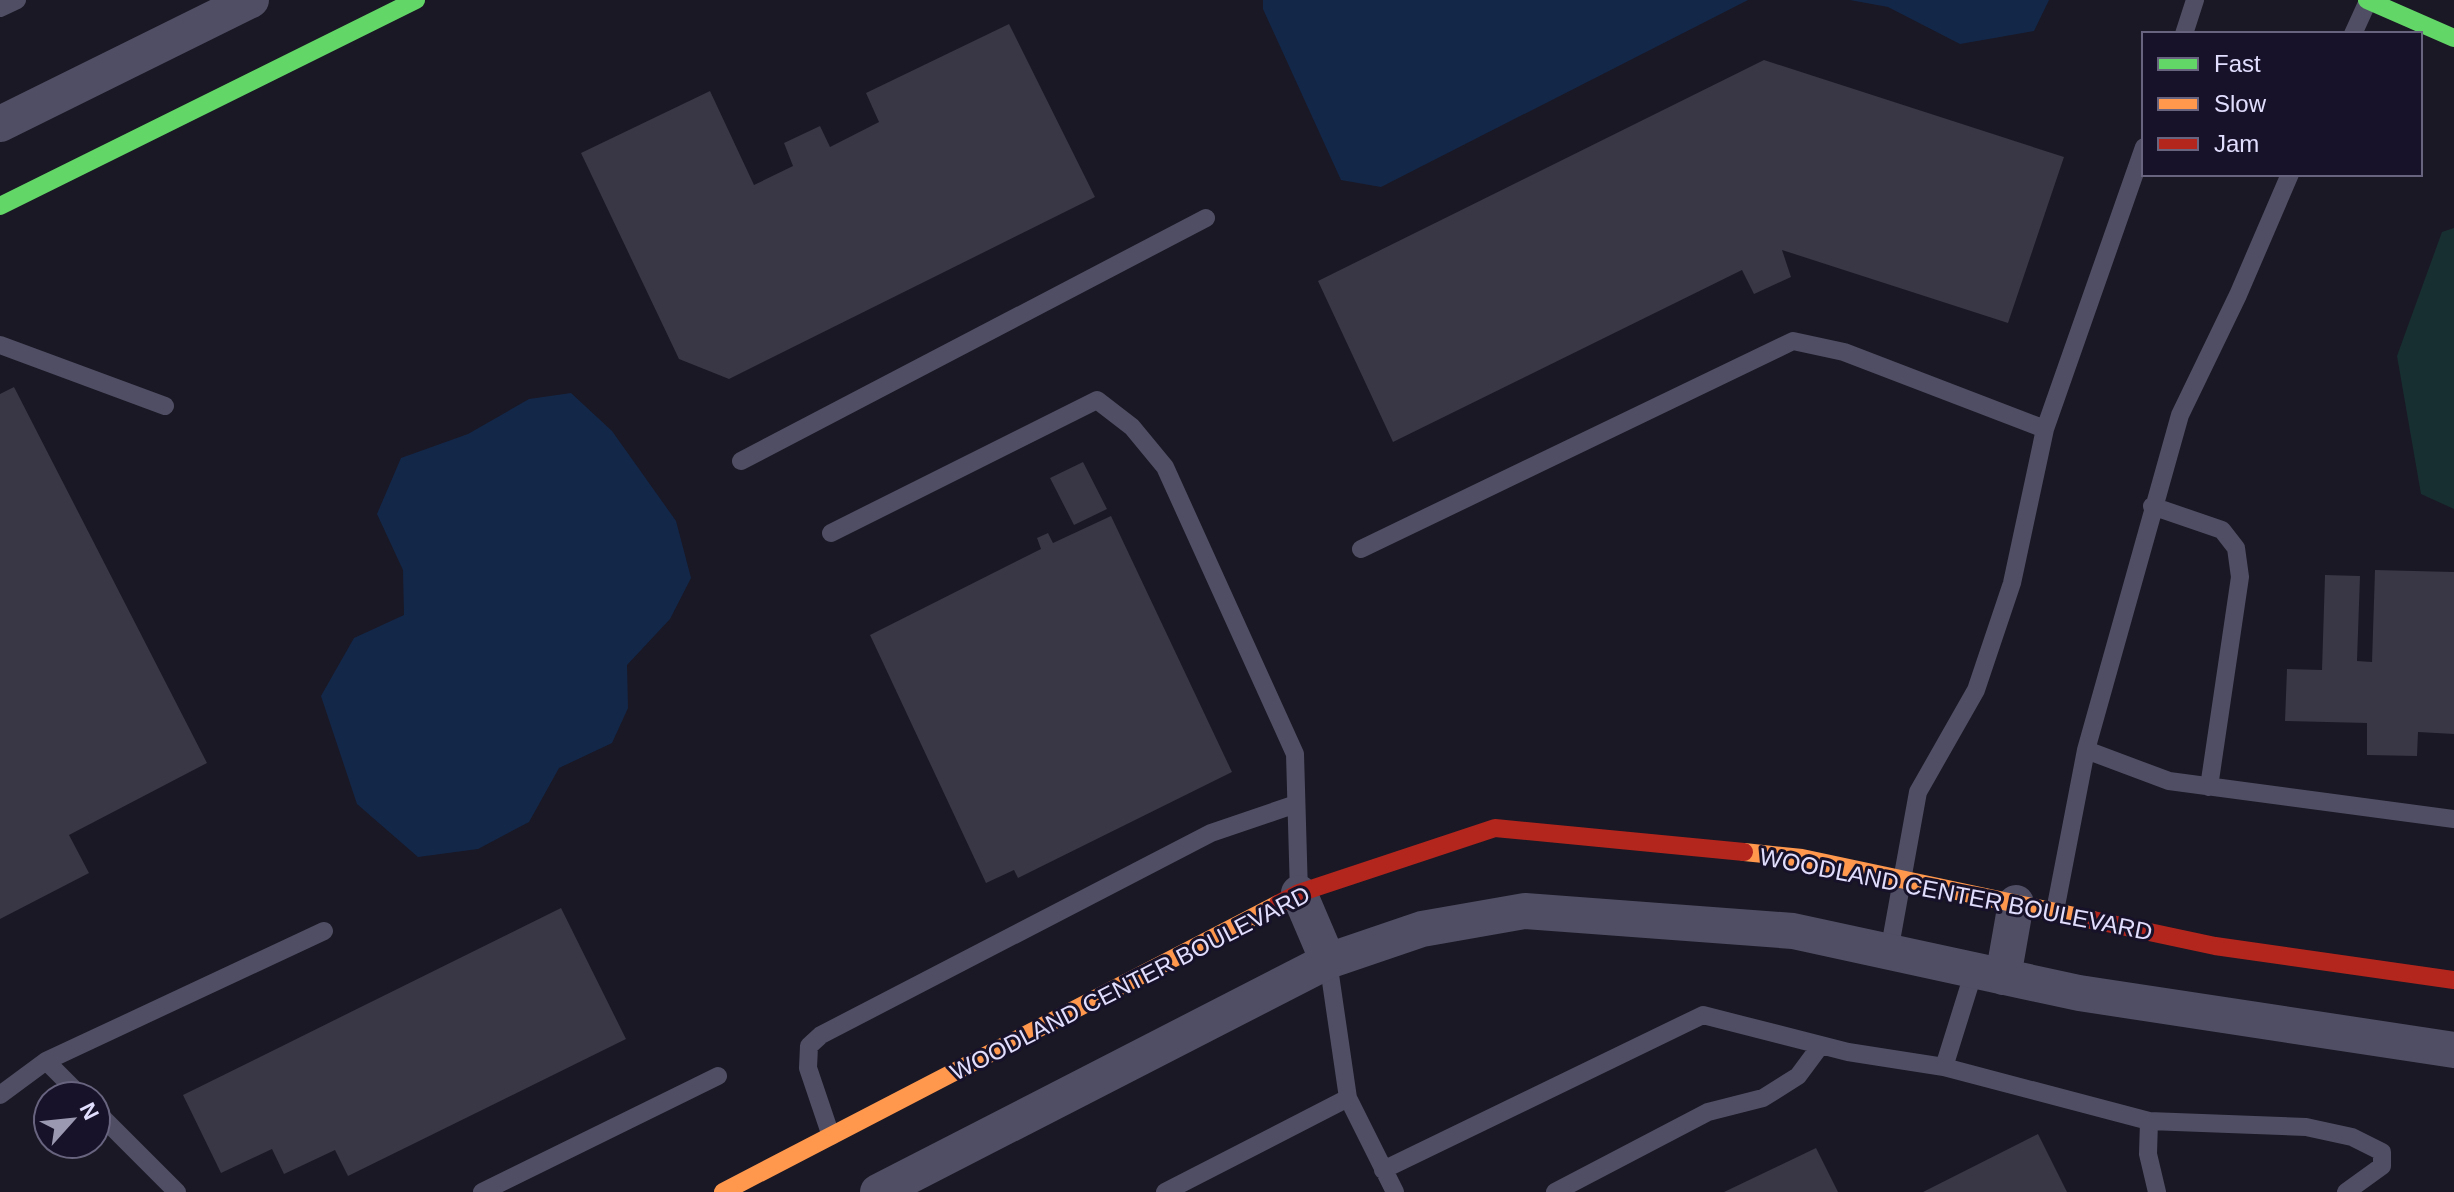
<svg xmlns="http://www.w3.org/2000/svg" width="2454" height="1192" font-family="Helvetica,sans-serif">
	<rect width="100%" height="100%" fill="#1a1824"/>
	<path fill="#172f31" d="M2454,228V509L2421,494L2397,356L2442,232Z"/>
	<path fill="#132749" d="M1263,0H1748L1381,187L1341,180L1263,9Z
		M1850,0H2049L2034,31L1960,44L1888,7Z
		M571,393L612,431L676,521L691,578L670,619L627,665L628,708L612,743L559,768L529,822L478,849L418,857L357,804L321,696L354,638L404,615L403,570L377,514L401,458L468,434L529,399Z"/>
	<path fill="#393645" d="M1009,24L1095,197L729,379L679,359L581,153L710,91L754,185L793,166L784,143L820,126L830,147L879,122L866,93Z
		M1764,60L2064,157L2008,323L1782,250L1791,277L1754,294L1742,270L1393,442L1318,281Z
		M14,387L207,763L69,835L89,873L0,919V394Z
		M1083,462L1107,509L1074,525L1050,478Z
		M1111,516L1232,772L1018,878L1014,870L986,883L870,635L1041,549L1037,538L1048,533L1053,543Z
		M2375,570L2454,572V734L2418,732L2417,756L2367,755V723L2285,721L2287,669L2322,670L2325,575L2360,576L2357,661L2372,662Z
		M561,908L626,1039L348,1176L335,1150L284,1174L272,1149L221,1173L183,1095Z
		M2038,1134L2067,1192H1923Z
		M1816,1148L1838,1192H1724Z"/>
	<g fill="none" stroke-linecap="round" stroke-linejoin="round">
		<path stroke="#4f4e64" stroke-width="18" d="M0,8L17,0
			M2184,34L2195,0
			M2353,34L2368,1
			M0,345L165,406
			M741,461L1206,218
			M2152,506L2222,530L2236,548L2240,577L2209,787
			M831,533L1097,400L1132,427L1165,467L1295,754L1299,893
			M1361,549L1793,341L1844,352L2045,429L2144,147
			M2086,750L2169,781L2454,819
			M2055,911L2086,750L2180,415L2238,295L2290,174
			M1889,952L1918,792L1976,690L2012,583L2045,429
			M1974,971L1944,1067L2149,1121L2148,1154L2157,1192
			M46,1061L81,1096
			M0,1095L46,1061L324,931
			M1348,1098L1395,1192
			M96,1111L177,1192
			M2149,1121L2306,1127L2352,1137L2382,1152V1166L2346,1192
			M831,1136L808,1068L809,1046L821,1035L1211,833L1296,804
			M1383,1170L1703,1015L1848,1052L1944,1067
			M482,1192L718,1076
			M1165,1192L1348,1098L1328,961
			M1555,1192L1708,1112L1763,1098L1798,1076L1821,1045"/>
		<path stroke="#4f4e64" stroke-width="36" d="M0,124L251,0
			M1299,893L1328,961
			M2003,977L2016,903
			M878,1192L1328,961L1422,929L1525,911L1793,931L2079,993L2454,1050"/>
		<path stroke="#63d668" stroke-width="18" d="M2367,0L2454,38
			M0,206L416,0"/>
		<path stroke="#ff974d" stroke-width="18" d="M1744,852L1802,858L2093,920
			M723,1192L1278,904"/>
		<path stroke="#b3261e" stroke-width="18" d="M1278,904L1299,893L1495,828L1744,852
			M2093,920L2215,946L2454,980"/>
	</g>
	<g text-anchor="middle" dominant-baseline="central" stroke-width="6" stroke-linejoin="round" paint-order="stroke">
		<g font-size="24" fill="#e1ddfd" stroke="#17122a">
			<text transform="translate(1956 894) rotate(11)">WOODLAND CENTER BOULEVARD</text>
			<text transform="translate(1130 983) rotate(-27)">WOODLAND CENTER BOULEVARD</text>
		</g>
	</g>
	<rect x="2142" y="32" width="280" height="144" fill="#17122a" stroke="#68637e" stroke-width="2"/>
	<rect x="2158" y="58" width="40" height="12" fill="#63d668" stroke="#68637e" stroke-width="2"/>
	<text x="2214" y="72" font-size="24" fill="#e1ddfd">Fast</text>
	<rect x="2158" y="98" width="40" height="12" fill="#ff974d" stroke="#68637e" stroke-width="2"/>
	<text x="2214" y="112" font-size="24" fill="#e1ddfd">Slow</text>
	<rect x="2158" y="138" width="40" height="12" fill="#b3261e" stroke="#68637e" stroke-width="2"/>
	<text x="2214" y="152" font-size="24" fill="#e1ddfd">Jam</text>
	<g transform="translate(72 1120) rotate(63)"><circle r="38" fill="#17122a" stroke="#68637e" stroke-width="2"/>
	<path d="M0-6L14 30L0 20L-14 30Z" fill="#9b98b1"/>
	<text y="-12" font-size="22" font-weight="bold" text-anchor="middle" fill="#e1ddfd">N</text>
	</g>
</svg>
